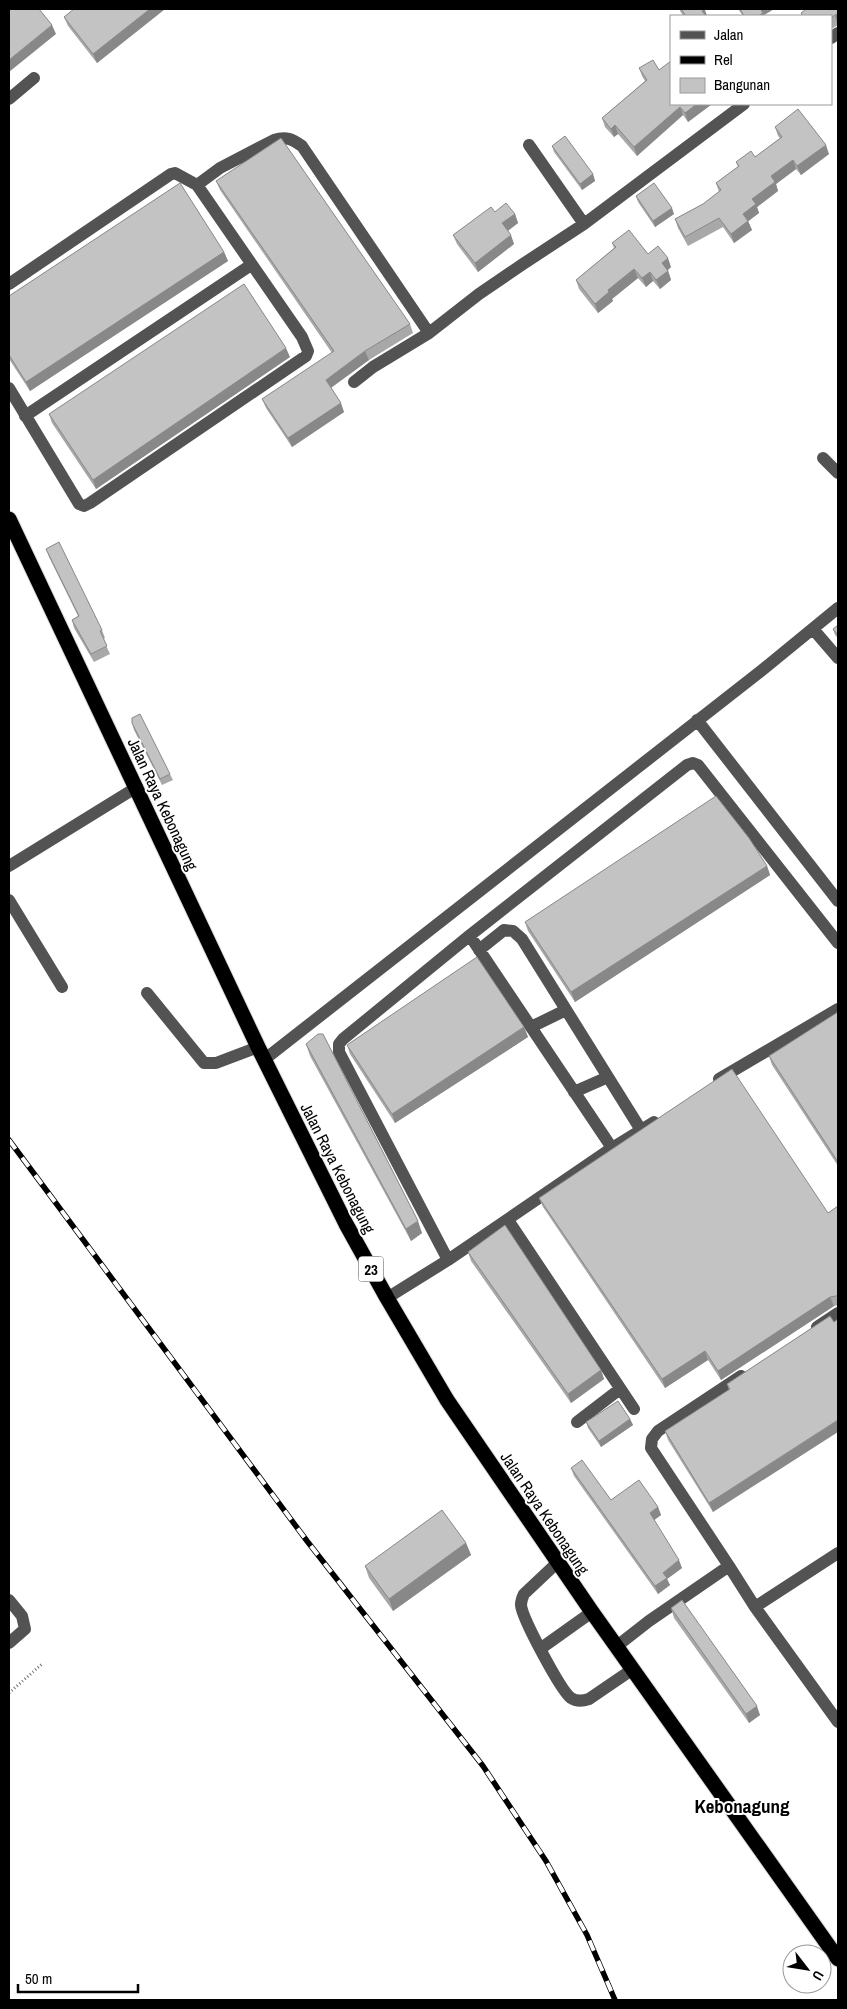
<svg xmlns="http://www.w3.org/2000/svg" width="847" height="2009" font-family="'Archivo Narrow',sans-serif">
	<rect width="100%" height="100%" fill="#fff"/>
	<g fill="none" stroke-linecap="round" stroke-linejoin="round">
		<defs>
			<path id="highway" d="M9,519L258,1047L346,1224L387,1298L447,1400L592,1612L838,1959"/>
		</defs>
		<use href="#highway" stroke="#dbdbdb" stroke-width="17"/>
		<path stroke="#757575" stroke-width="3" stroke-dasharray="1 2.5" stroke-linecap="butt" d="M9,1693L42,1664"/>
		<path stroke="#535353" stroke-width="12" d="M831,38L838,33
			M9,99L34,78
			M529,145L584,224
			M9,284L171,174L175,173L197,185L220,168L274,140C286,136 292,139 302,146L429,333
			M354,382L373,367L429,333L479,294L523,264L584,224L744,104
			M9,388L79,504L84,506L90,503L306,356L308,351L302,337L197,185
			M25,416L251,265
			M823,458L838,473
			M813,629L838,658
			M697,720L838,901
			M9,866L137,787
			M9,900L62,987
			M474,942L612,1148
			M479,950L504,930L513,931L522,939L641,1130
			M147,993L204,1063H216L258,1047
			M531,1027L566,1010
			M265,1059L761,671L838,608
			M719,1079L838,1009
			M574,1092L608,1077
			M508,1220L634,1409
			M448,1260L339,1052V1044L343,1039L469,936L687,765L693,763L698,765L838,943
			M387,1298L448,1260L612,1148L654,1122
			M817,1327L838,1313
			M577,1422L620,1389
			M558,1562L524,1594C522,1598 521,1600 521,1605C522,1618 561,1691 571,1698C577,1702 583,1701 589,1699L633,1669
			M729,1566L755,1607L838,1722
			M9,1600L22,1616L25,1629L9,1643
			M755,1607L838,1553
			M617,1646L649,1621L729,1566L651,1448L652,1439L658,1431L741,1376
			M540,1649L592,1612"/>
		<use href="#highway" stroke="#000" stroke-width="15"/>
		<defs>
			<path id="rail" d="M9,1140L307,1541L483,1766L546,1861L587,1935L615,2000"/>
		</defs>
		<use href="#rail" stroke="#000" stroke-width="5.5"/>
		<use href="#rail" stroke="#fff" stroke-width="4" stroke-dasharray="11" stroke-linecap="butt"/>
	</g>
	<path fill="#a8a8a8" d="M165,9L97,63L68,26L64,17Z
		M679,9H704L707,16H683Z
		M738,9H774L764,15V16H743Z
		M838,9V25L831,29V16H802L801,13Z
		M639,68L671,104H712L688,122L683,115L637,156L618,134L614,137L605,127L602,118L645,81L642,76Z
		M775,127L829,154L801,175L796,169L776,184L778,191L757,207L759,213L748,221L752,230L734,243L723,227L688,246L678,228L675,219L703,204L719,192L716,183L738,167L736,162L755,157L780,138L778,136Z
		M552,146L593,174L595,181L582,190L554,152Z
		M216,181L410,324L413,333L369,360L331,388L344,412L292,447L266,408L262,399L332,353L220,190Z
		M636,196L674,214L655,227L638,202Z
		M495,212L515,214L518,223L508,231L514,244L478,272L457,244L453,235Z
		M612,243L648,254L671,267L668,270L671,280L660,289L653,281L646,287L638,278L612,299L613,301L598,313L579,289L576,280L614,248Z
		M224,252L228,261L30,391L9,359V296Z
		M290,357L96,489L52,423L49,414Z
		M46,549L102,630L105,638L103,639L110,654L94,662L74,628L72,620L78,616L49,557Z
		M838,625V638L835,635L833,629Z
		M132,723L170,774L173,780L162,785L134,730Z
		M767,866L770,875L575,1002L528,931L525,922Z
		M838,1012V1166L772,1065L769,1056Z
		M524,1027L528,1037L395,1123L350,1054L347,1045Z
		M306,1044L422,1233L411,1241L310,1056Z
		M539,1198L828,1213L838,1206V1305L834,1306L721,1380L708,1360L665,1388L543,1207Z
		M468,1252L601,1370L604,1379L571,1403L471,1261Z
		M830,1316L713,1512L668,1440L665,1431L729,1390L727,1384Z
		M630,1419L633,1425L601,1447L588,1428L586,1422Z
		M571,1468L611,1500L658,1507L661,1515L654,1520L682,1568L667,1579L670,1585L658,1594L574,1476Z
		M466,1543L471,1555L393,1611L369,1578L365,1566Z
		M671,1608L760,1715L749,1723L674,1618Z"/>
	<path fill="#888" d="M150,9H165L97,63L93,54Z
		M762,9H774L764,15V16H758L761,10Z
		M705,10L707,16H704L702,11Z
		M838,13V25L835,16Z
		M52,25L56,34L9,72V60Z
		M697,104H712L688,122L685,113Z
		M680,107L683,115L637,156L634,147Z
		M615,125L618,134L614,137L611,129Z
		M826,145L829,154L801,175L797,166Z
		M793,160L796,169L776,184L778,191L757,207L759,213L746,223L743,214L752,199L771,176Z
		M593,174L595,181L582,190L580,184Z
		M672,208L674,214L655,227L653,221Z
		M515,214L518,223L506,232L502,223Z
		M748,221L752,230L734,243L731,234Z
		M511,235L514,244L478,272L475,263Z
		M224,252L228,261L30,391L26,382Z
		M668,258L671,267L665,272L662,263Z
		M634,269L638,278L612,299L613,301L598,313L595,304L608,290Z
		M668,271L671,280L660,289L656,280Z
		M650,272L653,281L646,287L642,278Z
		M286,348L290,357L96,489L93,480Z
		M365,351L369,360L329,389L326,380Z
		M341,403L344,412L292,447L288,438Z
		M767,866L770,875L575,1002L571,992Z
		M524,1027L528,1037L395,1123L392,1114Z
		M418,1221L422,1233L411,1241L406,1229Z
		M830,1297L834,1306L721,1380L718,1371Z
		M705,1351L708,1360L665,1388L662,1379Z
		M601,1370L604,1379L571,1403L568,1394Z
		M630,1419L633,1425L601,1447L599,1441Z
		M838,1420V1432L713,1512L709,1503Z
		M658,1507L661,1515L653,1521L650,1513Z
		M466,1543L471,1555L393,1611L389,1599Z
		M679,1560L682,1568L667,1579L670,1585L658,1594L655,1586L663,1573Z
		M757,1706L760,1715L749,1723L746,1714Z"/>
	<path fill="#c3c3c3" stroke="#888" d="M9,9H39L52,25L9,60Z
		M74,9H150L93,54L64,17Z
		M681,9H704L705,10L702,11L706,16H686Z
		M740,9H762L761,10L763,13L758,16H744Z
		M806,9H838V13L831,18V16H803L801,13Z
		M653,60L659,70L671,61V104H697L685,113L680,107L634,147L615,125L611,129L602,118L647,80L639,68Z
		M798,109L826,145L797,166L793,160L771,176L775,182L752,199L756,204L743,214L748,221L731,234L719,218L685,237L675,219L703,204L721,190L716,183L739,166L736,162L751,151L755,157L782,137L775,127Z
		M565,136L593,174L580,184L552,146Z
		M281,138L410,324L365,351L326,380L341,403L288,438L262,399L334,351L216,181Z
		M180,183L224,252L26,382L9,355V296Z
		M654,183L672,208L653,221L636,196Z
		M506,203L515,214L502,223L511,235L475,263L453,235L491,207L495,212Z
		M629,230L648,254L658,246L668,258L662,263L668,271L656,280L650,272L642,278L634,269L608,290L609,292L595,304L576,280L616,247L612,243Z
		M244,284L286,348L93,480L49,414Z
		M59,542L102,630L100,631L107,646L91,654L72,620L79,616L46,549Z
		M838,625V635L833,629Z
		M140,714L170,774L160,779L132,723V718Z
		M716,796L749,838L767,866L571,992L525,922Z
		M477,957L524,1027L392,1114L347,1045Z
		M838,1012V1162L769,1056Z
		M318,1034H323L418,1221L406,1229L306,1044Z
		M732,1069L828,1213L838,1206V1295L836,1296L830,1297L718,1371L705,1351L662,1379L539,1198Z
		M505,1225L601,1370L568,1394L468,1252Z
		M830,1316L834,1322L838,1319V1420L709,1503L665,1431L730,1389L727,1384Z
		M618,1401L630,1419L599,1441L586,1422Z
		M582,1460L611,1500L639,1480L658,1507L650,1513L679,1560L663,1573L667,1578L655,1586L571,1468Z
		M442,1510L466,1543L389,1599L365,1566Z
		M682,1600L757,1706L746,1714L671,1608Z"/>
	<g text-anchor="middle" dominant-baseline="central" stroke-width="4" stroke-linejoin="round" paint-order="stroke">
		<rect fill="#fff" stroke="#4c4c4c" stroke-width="1" x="358.5" y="1256.5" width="25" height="25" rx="4"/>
		<g font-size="15" font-weight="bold" fill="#000">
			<text x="371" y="1269">23</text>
		</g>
		<g font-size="16" fill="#000" stroke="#fff">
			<text transform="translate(163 804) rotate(65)">Jalan Raya Kebonagung</text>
			<text transform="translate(338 1168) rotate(63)">Jalan Raya Kebonagung</text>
			<text transform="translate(545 1513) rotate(56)">Jalan Raya Kebonagung</text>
		</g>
		<g font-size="19" font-weight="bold" fill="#000" stroke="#fff">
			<text x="742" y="1806">Kebonagung</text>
		</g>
	</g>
	<rect width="847" height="2009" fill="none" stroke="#000000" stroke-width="20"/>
	<rect x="670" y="15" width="162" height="90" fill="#ffffff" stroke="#999999"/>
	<rect x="680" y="31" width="25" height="8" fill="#535353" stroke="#999999"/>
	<text x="714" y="40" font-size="15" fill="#000000">Jalan</text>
	<rect x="680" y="56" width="25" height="8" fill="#000000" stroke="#999999"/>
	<text x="714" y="65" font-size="15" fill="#000000">Rel</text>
	<rect x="680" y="78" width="25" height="15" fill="#c3c3c3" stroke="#999999"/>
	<text x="714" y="90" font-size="15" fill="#000000">Bangunan</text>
	<g transform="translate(807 1969) rotate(121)"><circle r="24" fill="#ffffff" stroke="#999999"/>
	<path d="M0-4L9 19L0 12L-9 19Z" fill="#000000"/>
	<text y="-8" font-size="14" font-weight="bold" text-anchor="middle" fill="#000000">U</text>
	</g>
	<path d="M18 1984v8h120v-8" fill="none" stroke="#000000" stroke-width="2.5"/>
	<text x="25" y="1984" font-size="15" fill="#000000" stroke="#ffffff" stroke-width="4" paint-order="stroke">50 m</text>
</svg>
